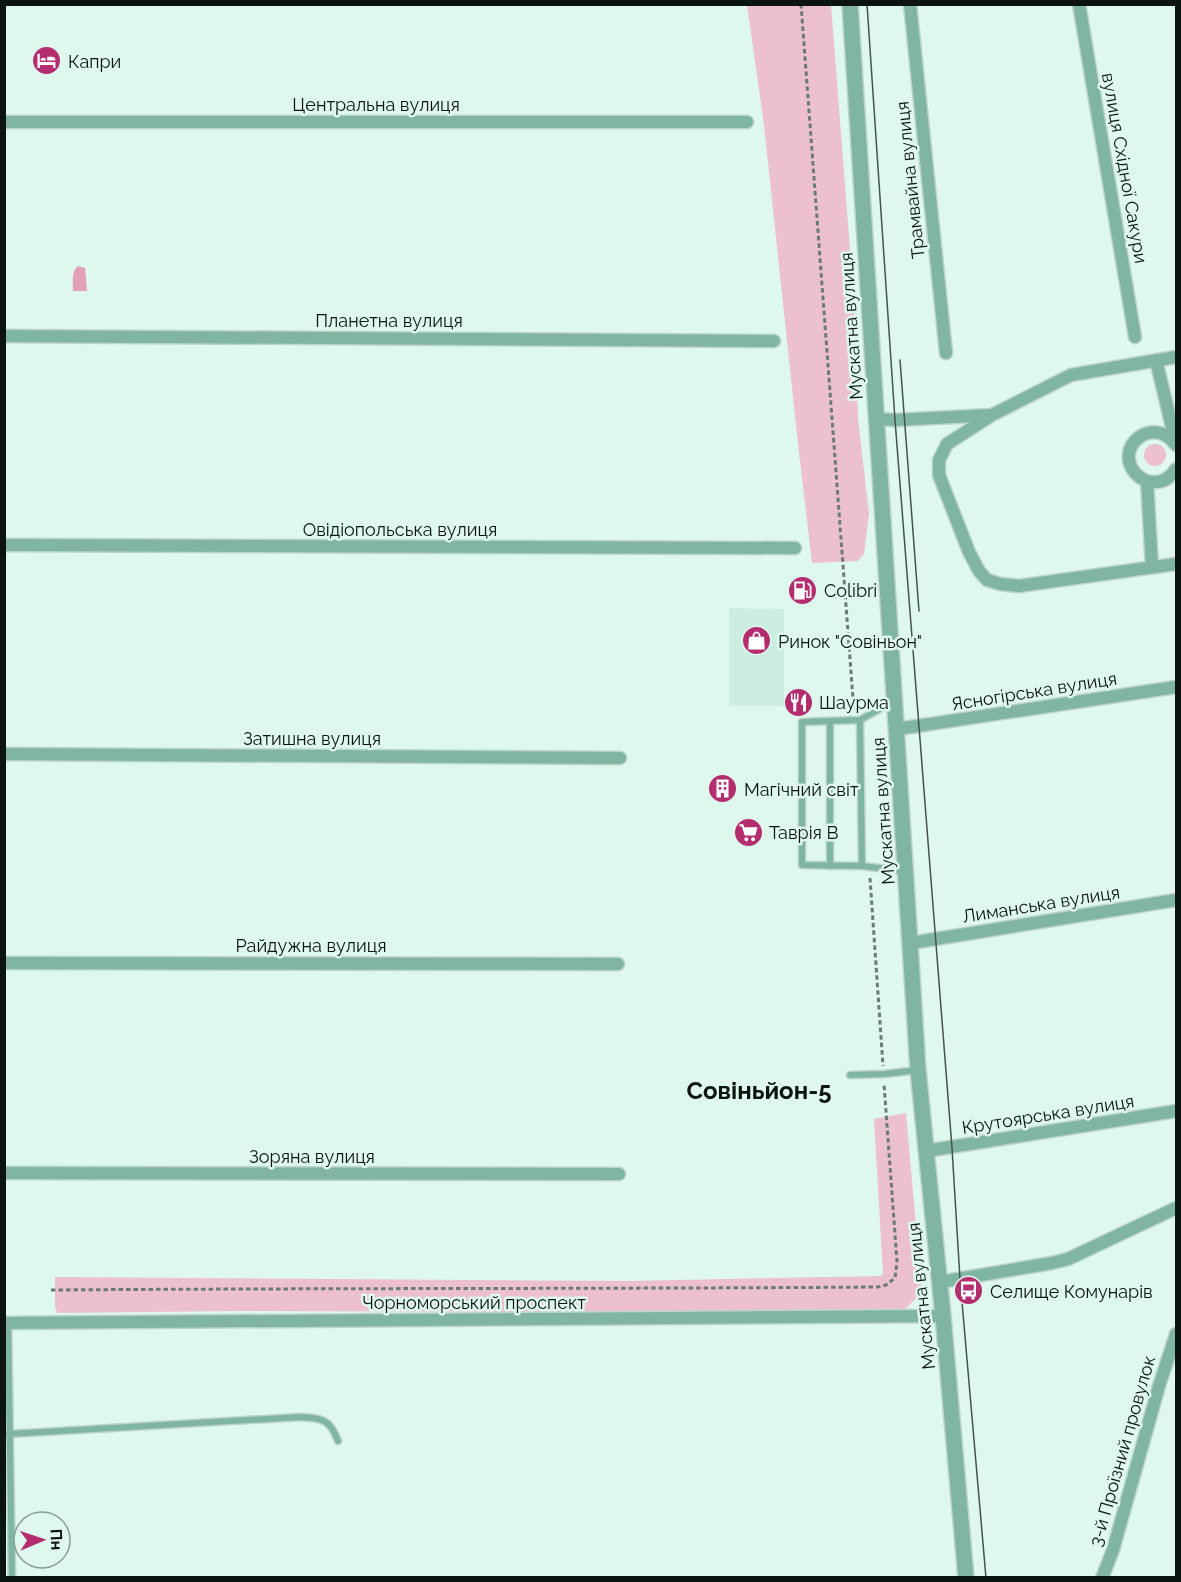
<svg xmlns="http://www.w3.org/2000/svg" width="1181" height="1582" font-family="Raleway,sans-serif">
	<rect width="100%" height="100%" fill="#def8ee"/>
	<path fill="#cbeee1" d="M729,608L784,609V706H729Z"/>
	<path fill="#ecc0cf" d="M747,5H831L854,301L858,418L869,514L864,554L858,561L812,563L798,444L764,125Z
		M1144 455a11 11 0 1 1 22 0a11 11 0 1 1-22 0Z
		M906,1113L922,1293L905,1309L880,1311L774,1313L241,1311L57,1313L55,1306V1277L627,1281L881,1276L883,1274L874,1119Z"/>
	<path fill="#e1a2b9" d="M78,266L85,268L87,291H73C73,283 71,272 78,266Z"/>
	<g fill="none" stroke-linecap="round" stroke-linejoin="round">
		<defs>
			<path id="service" d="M894,701L860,720L802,722V865L862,866L904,871
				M860,720L862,866
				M830,866V721
				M850,1075L884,1074L918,1070
				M8,1323L12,1578
				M9,1434L300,1417C322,1418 330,1419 338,1441"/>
			<path id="minor" d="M910,4L946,353
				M1079,4L1135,337
				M4,122H747
				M4,336L774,341
				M1176,357L1071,375L992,415L947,444L939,460V475L969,552L979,571L987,580L1000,584L1019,586L1176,564
				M1156,360L1176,444
				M876,419L895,420L992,415
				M1176,445C1153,413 1112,448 1136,474C1141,479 1147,482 1153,482C1164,483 1171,477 1176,469
				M1147,481L1152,567
				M4,545L795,548
				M897,729L1176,687
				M4,754L620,758
				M911,943L1176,900
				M4,963L618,964
				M926,1151L1176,1111
				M4,1173L619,1174
				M940,1282L1052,1263L1068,1259L1176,1208
				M4,1323L943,1316
				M1102,1578L1113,1550L1159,1386L1176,1334"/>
			<path id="tertiary" d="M850,4L918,1070L943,1316L966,1578"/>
		</defs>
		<use href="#service" stroke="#bcd4cb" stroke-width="9"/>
		<use href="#minor" stroke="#bcd4cb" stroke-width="15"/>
		<use href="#tertiary" stroke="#bcd4cb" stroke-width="18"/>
		<path stroke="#6a7b75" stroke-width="3" stroke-dasharray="4.5 3" stroke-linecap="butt" d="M801,4L853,699L856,710
			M870,878L883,1066
			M51,1290C327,1288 603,1289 878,1287L886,1285L895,1278L897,1262L884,1084"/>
		<use href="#service" stroke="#7fb5a2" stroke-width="6"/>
		<use href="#minor" stroke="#7fb5a2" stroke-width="12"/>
		<use href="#tertiary" stroke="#7fb5a2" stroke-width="15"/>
		<path stroke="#45524e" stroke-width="1.5" d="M867,4L895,420L952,1148L960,1279L986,1578
			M900,360L919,611"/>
	</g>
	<defs>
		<symbol id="hotel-disc" viewBox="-11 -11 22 22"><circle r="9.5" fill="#b42d6f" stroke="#def8ee"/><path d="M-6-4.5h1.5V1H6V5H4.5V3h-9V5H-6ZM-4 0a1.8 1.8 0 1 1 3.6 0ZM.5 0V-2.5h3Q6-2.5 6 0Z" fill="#fff"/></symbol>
		<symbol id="fuel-disc" viewBox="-11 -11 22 22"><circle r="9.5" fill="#b42d6f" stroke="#def8ee"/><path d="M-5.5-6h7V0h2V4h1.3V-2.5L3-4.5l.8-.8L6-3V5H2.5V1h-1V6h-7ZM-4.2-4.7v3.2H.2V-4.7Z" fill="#fff"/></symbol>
		<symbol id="shop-disc" viewBox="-11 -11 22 22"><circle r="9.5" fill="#b42d6f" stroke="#def8ee"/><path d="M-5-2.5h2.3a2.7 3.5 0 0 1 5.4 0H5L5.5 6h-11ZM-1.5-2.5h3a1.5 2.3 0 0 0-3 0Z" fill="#fff"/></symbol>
		<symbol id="restaurant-disc" viewBox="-11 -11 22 22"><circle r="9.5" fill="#b42d6f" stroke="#def8ee"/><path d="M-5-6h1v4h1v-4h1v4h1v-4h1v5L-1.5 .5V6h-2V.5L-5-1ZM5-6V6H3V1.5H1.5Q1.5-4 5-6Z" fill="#fff"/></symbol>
		<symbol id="building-disc" viewBox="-11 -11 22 22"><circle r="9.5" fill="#b42d6f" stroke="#def8ee"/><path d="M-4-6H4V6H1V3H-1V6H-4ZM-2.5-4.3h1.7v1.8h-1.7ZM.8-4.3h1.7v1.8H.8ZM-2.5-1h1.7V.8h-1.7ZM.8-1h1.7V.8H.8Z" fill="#fff"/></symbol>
		<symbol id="supermarket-disc" viewBox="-11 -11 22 22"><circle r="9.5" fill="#b42d6f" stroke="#def8ee"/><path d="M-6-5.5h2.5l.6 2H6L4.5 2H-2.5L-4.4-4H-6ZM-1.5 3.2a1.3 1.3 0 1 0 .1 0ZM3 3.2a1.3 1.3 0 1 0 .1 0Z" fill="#fff"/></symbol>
		<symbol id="bus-disc" viewBox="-11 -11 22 22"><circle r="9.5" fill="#b42d6f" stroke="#def8ee"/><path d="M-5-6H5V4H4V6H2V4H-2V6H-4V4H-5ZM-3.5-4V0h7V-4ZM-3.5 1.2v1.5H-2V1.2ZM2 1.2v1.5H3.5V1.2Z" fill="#fff"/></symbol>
	</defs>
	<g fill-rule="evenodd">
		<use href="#hotel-disc" x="30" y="44" width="33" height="33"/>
		<use href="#fuel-disc" x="786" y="574" width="33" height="33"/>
		<use href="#shop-disc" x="740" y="624" width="33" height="33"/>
		<use href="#restaurant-disc" x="782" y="686" width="33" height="33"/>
		<use href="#building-disc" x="706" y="772" width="33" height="33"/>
		<use href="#supermarket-disc" x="732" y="816" width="33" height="33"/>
		<use href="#bus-disc" x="952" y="1274" width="33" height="33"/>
	</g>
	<g text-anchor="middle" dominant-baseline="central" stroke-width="5" stroke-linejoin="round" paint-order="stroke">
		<g font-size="18" fill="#0b1411" stroke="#def8ee" text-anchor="start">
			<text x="68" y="61">Капри</text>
			<text x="824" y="590">Colibri</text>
			<text x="778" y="641">Ринок "Совіньон"</text>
			<text x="819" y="702">Шаурма</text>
			<text x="744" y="789">Магічний світ</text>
			<text x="769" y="832">Таврія В</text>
			<text x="990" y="1291">Селище Комунарів</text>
		</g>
		<g font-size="18" fill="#0b1411" stroke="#def8ee">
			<text x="376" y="104">Центральна вулиця</text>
			<text transform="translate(1125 168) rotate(80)">вулиця Східної Сакури</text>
			<text transform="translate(910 180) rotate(-96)">Трамвайна вулиця</text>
			<text x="389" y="320">Планетна вулиця</text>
			<text transform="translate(851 326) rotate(-94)">Мускатна вулиця</text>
			<text x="400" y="529">Овідіопольська вулиця</text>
			<text transform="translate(1034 691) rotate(-9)">Ясногірська вулиця</text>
			<text x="312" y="738">Затишна вулиця</text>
			<text transform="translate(883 811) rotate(-94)">Мускатна вулиця</text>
			<text transform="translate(1041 904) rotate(-9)">Лиманська вулиця</text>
			<text x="311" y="945">Райдужна вулиця</text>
			<text transform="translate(1048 1114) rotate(-9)">Крутоярська вулиця</text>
			<text x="312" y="1156">Зоряна вулиця</text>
			<text transform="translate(921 1296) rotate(-96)">Мускатна вулиця</text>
			<text x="474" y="1302">Чорноморський проспект</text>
			<text transform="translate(1122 1451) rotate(-74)">3-й Проїзний провулок</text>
		</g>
		<g font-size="24" font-weight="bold" fill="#0b1411" stroke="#def8ee">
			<text x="759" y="1090">Совіньйон-5</text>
		</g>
	</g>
	<rect width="1181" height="1582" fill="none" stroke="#0b1411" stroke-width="12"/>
	<g transform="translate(42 1540) rotate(88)"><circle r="28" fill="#def8ee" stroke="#8a9d96" stroke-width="1.5"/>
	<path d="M0-4.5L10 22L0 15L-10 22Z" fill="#b42d6f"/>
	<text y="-9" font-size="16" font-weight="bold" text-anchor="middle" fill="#0b1411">Пн</text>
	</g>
</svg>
